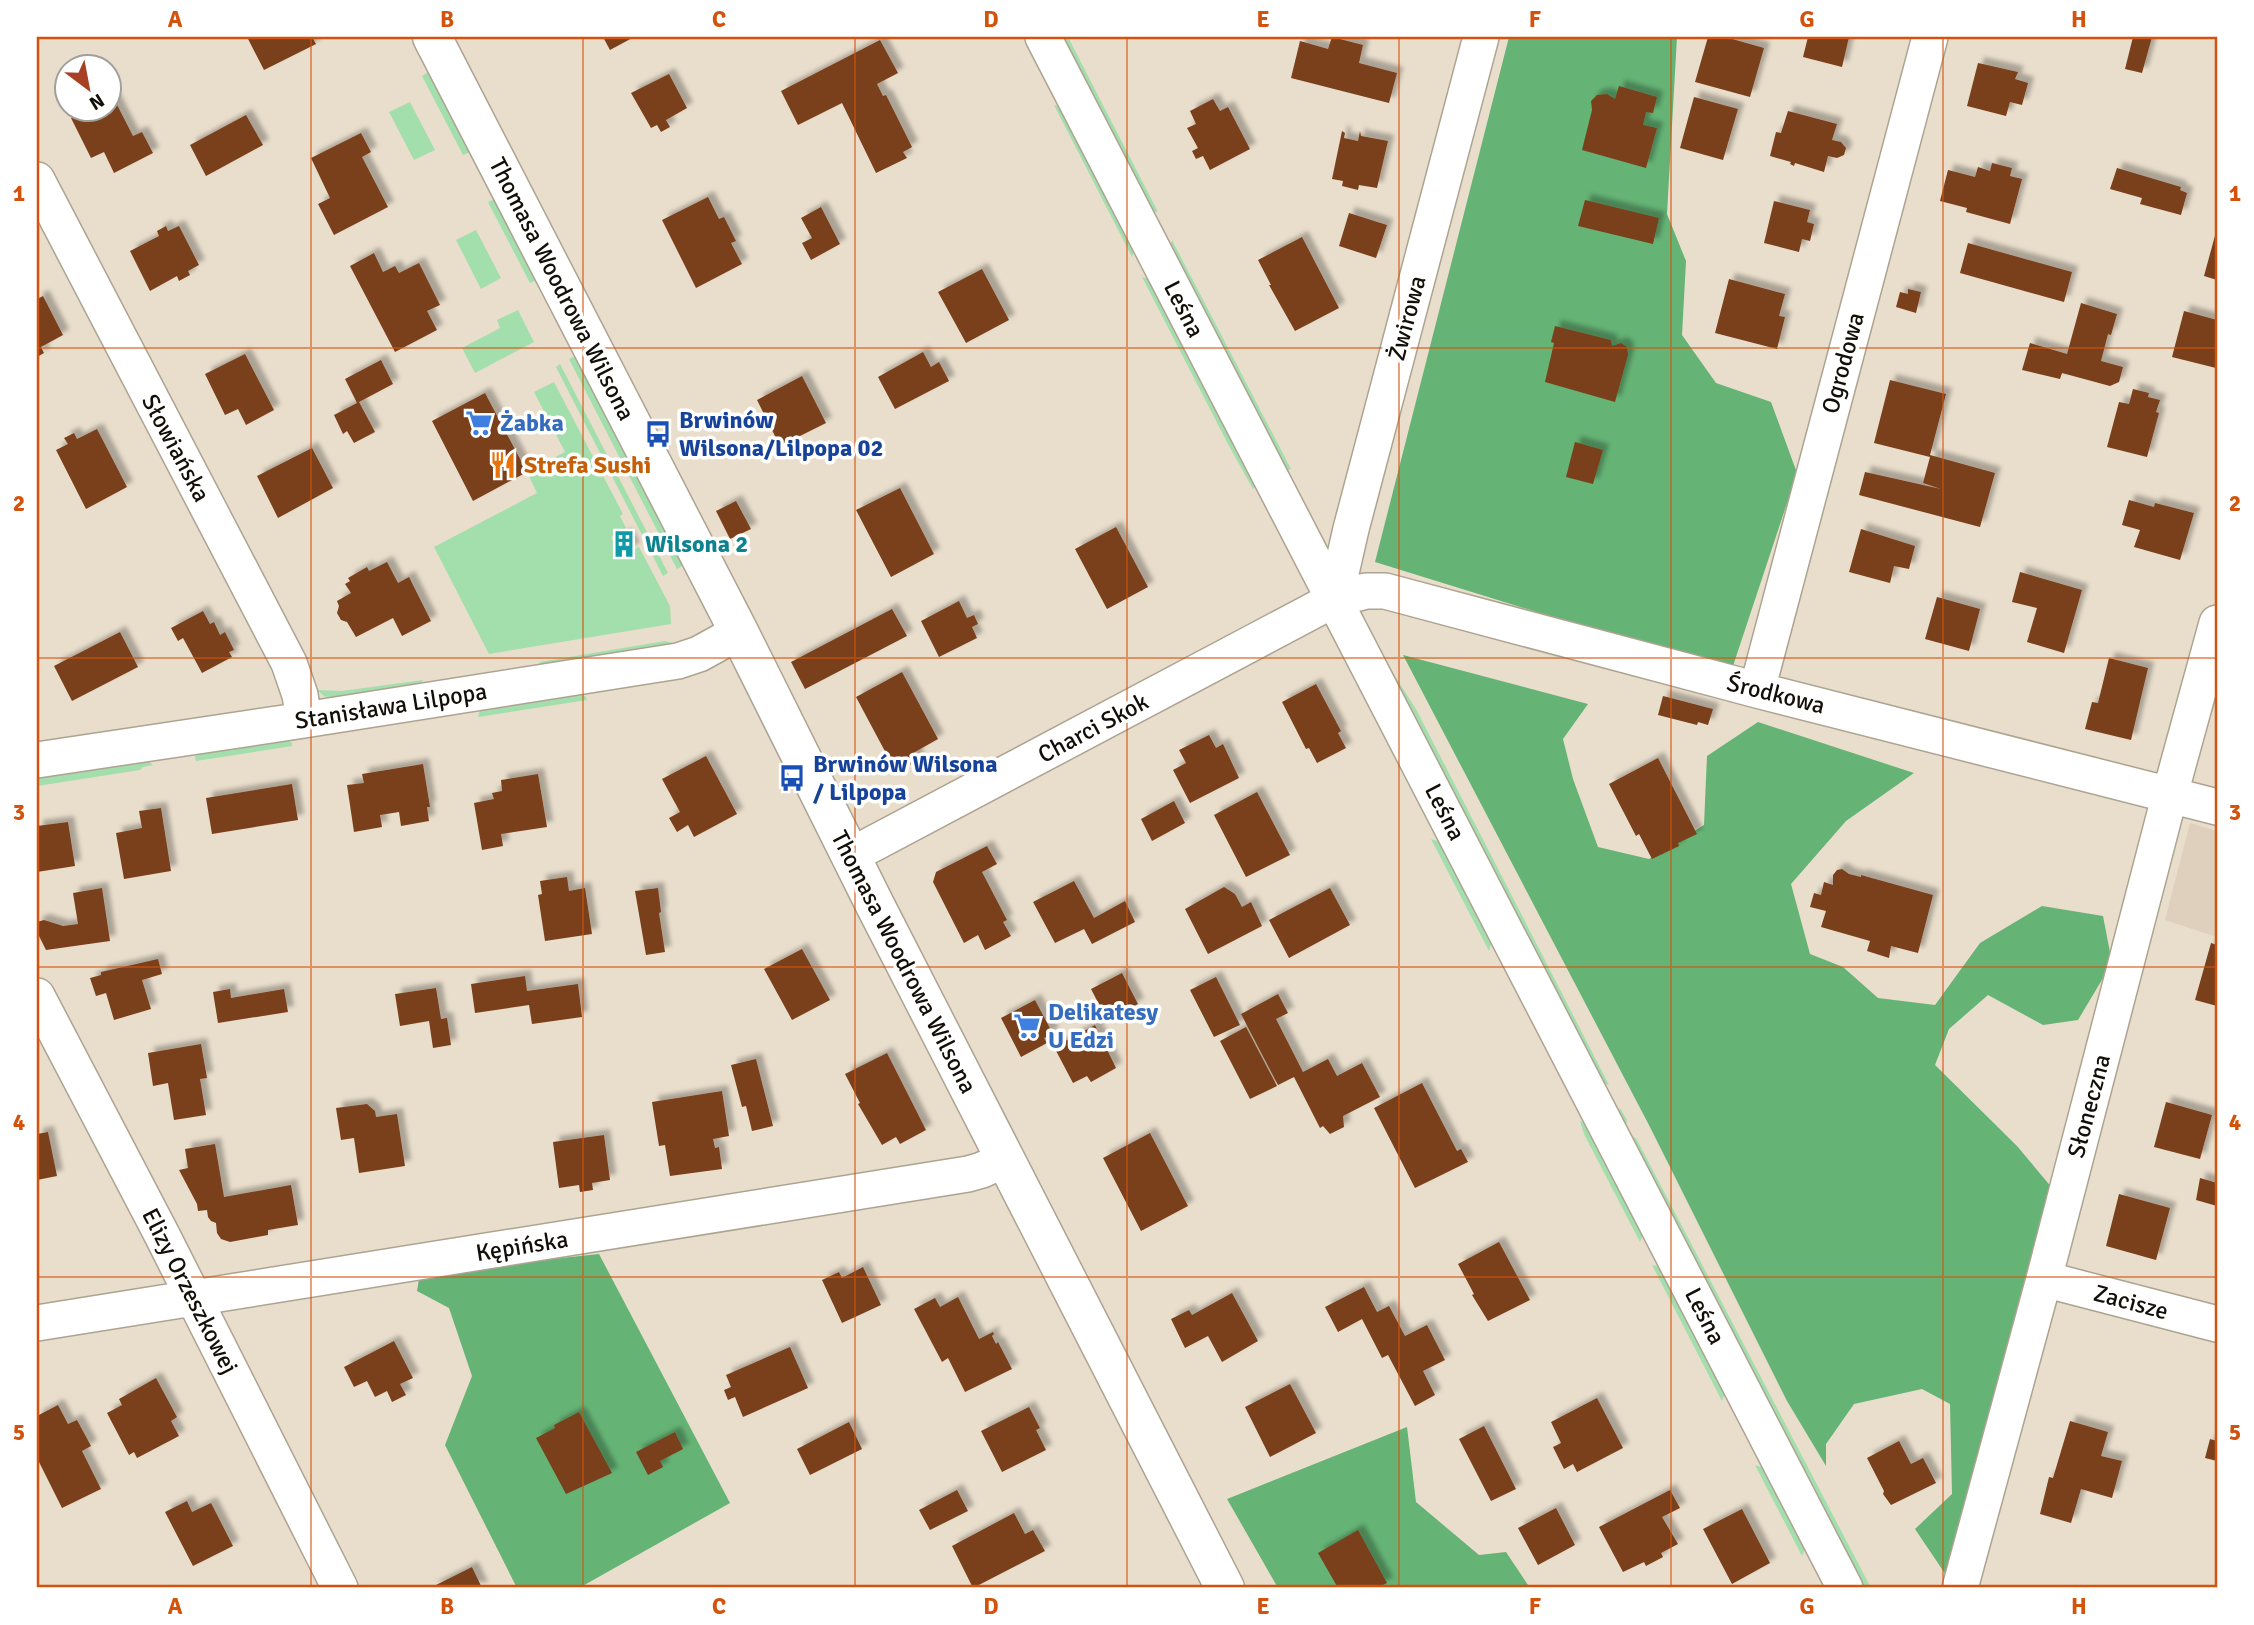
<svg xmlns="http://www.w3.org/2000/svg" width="2254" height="1625" font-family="Signika,sans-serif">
	<defs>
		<filter id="shadow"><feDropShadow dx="6" dy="-6" stdDeviation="2" flood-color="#0004"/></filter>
	</defs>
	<rect width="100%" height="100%" fill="#e9decc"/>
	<path fill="#dfcfbd" d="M2190,823L2217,831V937L2165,920Z"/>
	<path fill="#a3dead" d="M1060,37H1068L1158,212L1149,210Z
		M428,72L433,73L470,152L463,155L422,76Z
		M410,102L435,150L414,160L389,112Z
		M1054,105L1066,108L1136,245L1132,257Z
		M495,199L537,280L530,283L488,202Z
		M476,230L501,278L481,289L456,240Z
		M1172,240L1291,469L1285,472L1169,249Z
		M1142,277L1155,281L1259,485L1253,489L1229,446Z
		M518,310L534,342L475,373L462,348L500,328L497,320Z
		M577,355L687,563L677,569L569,359Z
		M560,364L668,573L663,576L556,367Z
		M554,382L623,514L620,516L626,528L611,537L621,557L639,547L670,606L671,624L489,654L434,547L537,493L527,472L565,452L534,392Z
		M665,641L677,644L546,667L539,662Z
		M1391,670L1416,709L1609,1085L1600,1082L1388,672Z
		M423,680L418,687L334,699L324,696L317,690L342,691Z
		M578,691L586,697L587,700L478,717L481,706Z
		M283,737L292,743V746L196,761L195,757L200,750Z
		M144,758L153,765L143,767L140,770L37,786V775Z
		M1431,839L1444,843L1493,938L1489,951Z
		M1620,1108L1627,1120L1626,1127L1631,1136L1636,1138L1871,1588H1860L1618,1117Z
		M1580,1121L1589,1124L1645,1229L1640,1242L1584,1134Z
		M1652,1265L1665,1268L1727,1388L1722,1401Z
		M1755,1465L1768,1469L1807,1544L1802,1556Z"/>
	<path fill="#65b375" d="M1509,37H1677L1667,214L1686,261L1682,335L1716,383L1771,402L1797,473L1731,672L1375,562Z
		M1403,655L1588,704L1563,739L1573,779L1598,847L1649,859L1704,825L1707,756L1758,722L1914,773L1846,821L1791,884L1810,954L1843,967L1878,998L1935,1005L1980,943L2042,906L2103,916L2112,963L2078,1020L2043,1025L1988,995L1949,1029L1935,1065L2017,1146L2053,1189L1948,1578L1915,1529L1952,1494L1950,1404L1922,1389L1854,1404L1826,1444V1466L1787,1401L1650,1127Z
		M599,1254L730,1503L579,1588H517L445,1445L472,1376L449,1308L417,1291L420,1273Z
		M1407,1427L1416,1502L1479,1555L1506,1552L1530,1588H1278L1227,1499Z"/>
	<path fill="#7a3f1b" filter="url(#shadow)" d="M247,37H312L316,44L264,70Z
		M603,37H634L610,50Z
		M1332,37L1363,45L1359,63L1397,73L1389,103L1291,78L1300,41L1328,49Z
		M1708,37H1725L1764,48L1750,97L1695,82Z
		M1808,37H1849L1842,67L1803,57Z
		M2133,37H2152L2142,73L2125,69Z
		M880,40L898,73L877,84L883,96L886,95L912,147L903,152L907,158L876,173L842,103L798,125L781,91Z
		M1978,63L2018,72L2015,79L2028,83L2022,105L2010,102L2006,116L1967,106Z
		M669,74L687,108L666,120L670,127L661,132L657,125L651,128L631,93Z
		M1619,86L1657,97L1653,113L1646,112L1643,125L1657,128L1646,168L1582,150L1592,110L1591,101L1597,95L1607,94L1615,99Z
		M113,97L133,136L142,132L153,153L114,173L104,152L91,158L71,118L90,108H108V99Z
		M1694,97L1738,109L1723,160L1680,148Z
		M1213,99L1220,111L1228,107L1250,149L1210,170L1203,156L1196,159L1192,151L1198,148L1187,128L1196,124L1190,111Z
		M1788,111L1837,124L1832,140L1841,142L1846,148L1844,155L1837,158L1828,156L1824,172L1795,163L1794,166L1790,164L1791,162L1770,156L1776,132L1781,133Z
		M246,115L263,145L206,176L190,145Z
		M1342,131L1345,133L1344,138L1358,141L1360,131L1361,136L1388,141L1377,188L1359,185L1358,190L1342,186L1343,181L1332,179Z
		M361,133L371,152L362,157L388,207L334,235L318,204L330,198L311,158Z
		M1992,163L2012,168L2010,176L2022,179L2010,224L1966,212L1967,208L1940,201L1948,170L1975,177L1978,167L1990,171Z
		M2117,168L2181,187L2180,190L2187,193L2181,215L2140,204L2142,198L2110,189Z
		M708,197L719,219L724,217L736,241L731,243L742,264L696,288L662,220Z
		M1585,200L1659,218L1653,244L1578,226Z
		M1774,201L1810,210L1807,222L1814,224L1810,241L1802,239L1799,252L1764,243Z
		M821,207L840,244L811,260L802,243L812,238L801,218Z
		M1349,213L1387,225L1376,258L1339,246Z
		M166,226L168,231L179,226L199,265L188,271L190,275L179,281L177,276L150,291L130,251L159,236L157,231Z
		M2216,232H2217V280L2204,276Z
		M1302,237L1339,308L1295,331L1269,285H1271L1258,260Z
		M1968,243L2072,272L2064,302L1960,273Z
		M374,253L383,272L395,266L399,273L419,263L440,305L427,311L437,330L395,352L350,266Z
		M982,269L1009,320L966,343L938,292Z
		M1729,279L1785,294L1779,316L1785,317L1777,349L1715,333Z
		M1908,289L1921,292L1916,313L1896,307L1900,292L1908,294Z
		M43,296L63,335L41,347L44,353L37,357V299Z
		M2081,303L2117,314L2111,335L2108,334L2101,361L2123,367L2119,382L2110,386L2062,373L2060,379L2022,370L2030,343L2067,354Z
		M2184,311L2217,320L2216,368L2172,357Z
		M1555,326L1611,340L1612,346L1621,343L1627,347L1628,355L1615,402L1545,382L1554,343L1551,342Z
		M923,352L931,367L939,362L949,381L895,409L878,377Z
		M245,354L274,410L246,425L238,409L225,415L205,374Z
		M381,360L393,384L359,402L375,432L354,443L347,431L343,434L334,415L357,403L345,379Z
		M802,376L826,423L780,446L757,400Z
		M1890,380L1946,394L1930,455L1995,473L1980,527L1859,495L1865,472L1941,489L1923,483L1930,457L1874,443Z
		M2133,389L2149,393L2148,397L2160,400L2156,412L2159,413L2147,457L2107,447L2119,402L2129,404Z
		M485,393L527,472L473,501L432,421Z
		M97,429L127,487L86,509L56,450L68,444L64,438L74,433L77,439Z
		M1575,442L1603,450L1593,484L1566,477Z
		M312,448L333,488L278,518L257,476Z
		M900,488L934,554L891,577L856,510Z
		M2129,500L2154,507L2155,503L2194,513L2180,560L2134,547L2140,530L2122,525Z
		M736,501L751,529L730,539L716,511Z
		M1116,527L1148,587L1107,609L1075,549Z
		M1861,529L1915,546L1909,569L1894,566L1890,583L1849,572Z
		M626,534L634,548L622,554L615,540Z
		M387,562L398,583L409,577L431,621L402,636L393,618L356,637L347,622L341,620L337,613L339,606L337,601L351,593L345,584L350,581L348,578L367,567L369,571Z
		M2020,572L2082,590L2064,653L2027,642L2037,608L2012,602Z
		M1937,597L1980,609L1969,651L1925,639Z
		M959,601L967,618L974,615L978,624L972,627L977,638L939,657L921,621Z
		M892,609L907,636L805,689L791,662Z
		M203,611L210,624L214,622L220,635L225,632L234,650L229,652L232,657L202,673L183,638L178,641L171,628Z
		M120,632L138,667L72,701L54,666Z
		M2109,658L2148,668L2131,740L2085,729L2092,702L2098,703Z
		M902,672L938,739L915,752L919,760L896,772L856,697Z
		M1316,684L1341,731L1338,733L1346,748L1317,763L1309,748L1306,749L1282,702Z
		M1663,696L1713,709L1708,725L1698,722L1697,725L1658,715Z
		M1209,735L1216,748L1223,744L1239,778L1190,803L1173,770L1186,763L1179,750Z
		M706,756L737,814L694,837L688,825L677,832L669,818L680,812L662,779Z
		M1658,758L1697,834L1678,843L1679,846L1652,859L1639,834L1636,836L1609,784Z
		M423,764L430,807H427L429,821L401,826L399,812L380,815L382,827L354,832L347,785L364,783L362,774Z
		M538,774L547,827L501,834L503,846L482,850L474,803L494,799L492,793L502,791L501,780Z
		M292,784L298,820L212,834L206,798Z
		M1257,792L1290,855L1246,877L1214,815Z
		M1174,801L1185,823L1152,841L1141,819Z
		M161,808L171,871L124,879L116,833L142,828L139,811Z
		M68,822L75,866L37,872V826Z
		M987,846L997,864L982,872L1007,920L1003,922L1011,936L985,950L978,935L964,943L933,882L936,872Z
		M1842,869L1849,874L1861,877V875L1933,895L1918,953L1891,946L1889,958L1867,951L1870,941L1821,927L1826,911L1810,907L1814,893L1821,895L1824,882L1833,885V875L1837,870Z
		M567,877L569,891L585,888L592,934L545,941L538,895L542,894L540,881Z
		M1074,881L1094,918L1125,901L1135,922L1092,944L1084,929L1055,943L1033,902Z
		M1224,887L1235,894L1242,907L1251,902L1262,926L1208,954L1185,909Z
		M102,888L110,941L46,950L37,932V922L44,920L63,926L78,924L73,893Z
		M658,888L661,912L659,913L665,952L646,955L635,891Z
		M1330,888L1350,925L1289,958L1269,920Z
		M2211,943L2217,945V1006L2195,1000Z
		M802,949L830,1000L792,1020L764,969Z
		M158,959L162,974L142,980L151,1009L114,1020L106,993L96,996L90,978L101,975V972Z
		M1122,973L1138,1004L1107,1020L1091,989Z
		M525,976L527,991L578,984L582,1017L532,1024L529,1005L475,1013L471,984Z
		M1216,977L1240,1025L1214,1037L1190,990Z
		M436,988L441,1019L447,1018L451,1045L433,1048L429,1021L400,1026L395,994Z
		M230,989L231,998L284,989L288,1012L218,1023L213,992Z
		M1278,994L1288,1013L1276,1019L1303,1072L1328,1059L1337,1076L1362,1063L1380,1097L1343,1116L1344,1127L1330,1134L1323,1126L1320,1128L1294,1077L1278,1085L1241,1014Z
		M1035,1000L1053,1034L1044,1038L1047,1043L1021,1057L1001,1018Z
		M1095,1025L1116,1068L1091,1082L1087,1076L1073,1083L1054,1047Z
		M1246,1027L1277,1086L1250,1099L1220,1041Z
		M201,1044L207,1078L200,1079L206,1115L174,1120L168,1083L153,1086L148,1053Z
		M887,1053L926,1130L900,1144L896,1137L882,1145L858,1104L860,1103L845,1074Z
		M756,1059L773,1126L752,1131L746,1106L742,1107L731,1065Z
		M1422,1083L1457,1151L1461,1149L1468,1162L1415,1188L1374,1108Z
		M722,1091L729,1136L713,1139L715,1148L719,1147L722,1169L670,1176L665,1145L659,1146L652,1102Z
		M2166,1102L2212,1115L2200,1159L2154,1147Z
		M367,1104L375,1111L376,1117L397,1114L405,1166L359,1173L354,1138L341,1140L336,1108Z
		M48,1132L57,1176L37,1180V1134Z
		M1150,1133L1188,1206L1141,1231L1103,1158Z
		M604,1135L610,1180L592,1183L593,1190L580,1192L579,1185L559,1188L553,1142Z
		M215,1144L224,1197L291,1185L298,1225L268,1230V1235L230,1242L221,1239L217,1233L216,1223L211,1221L208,1217L207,1210L198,1211L197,1204L179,1170L188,1168L185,1149Z
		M2200,1178L2217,1183V1206L2196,1200Z
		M2119,1194L2170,1208L2156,1260L2106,1246Z
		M1499,1242L1530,1300L1488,1321L1472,1295L1474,1294L1458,1264Z
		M863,1267L881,1305L842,1323L822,1280L839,1272L842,1278Z
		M1364,1287L1377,1312L1389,1306L1405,1336L1427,1325L1445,1360L1423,1371L1435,1395L1415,1406L1388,1355L1382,1358L1362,1319L1338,1332L1325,1307Z
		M1232,1293L1258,1341L1222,1362L1208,1336L1185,1348L1171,1319L1189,1310L1192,1315Z
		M958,1297L979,1339L993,1332L994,1334L992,1336L996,1344L998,1342L1012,1369L965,1392L948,1358L942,1362L914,1309L935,1298L940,1307Z
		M394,1341L413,1378L400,1384L406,1395L392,1402L387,1391L375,1397L367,1381L354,1387L344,1367Z
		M790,1347L808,1388L743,1417L735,1397L728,1400L724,1390L731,1387L726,1375Z
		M156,1378L177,1417L171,1421L179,1436L137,1458L134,1452L129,1455L107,1413L122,1405L119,1399Z
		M1290,1384L1316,1433L1270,1457L1245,1407Z
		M1597,1398L1623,1448L1577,1472L1573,1464L1564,1469L1553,1447L1561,1443L1551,1422Z
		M58,1405L68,1424L77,1420L91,1446L82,1451L101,1489L62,1508L37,1458V1416Z
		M1029,1407L1040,1428L1036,1430L1046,1450L1002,1472L981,1431Z
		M579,1412L612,1473L566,1494L536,1438L555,1428L554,1425Z
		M2070,1421L2108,1432L2101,1456L2122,1461L2112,1498L2081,1489L2071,1523L2040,1514L2049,1477L2053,1478Z
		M849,1422L862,1449L810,1475L797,1449Z
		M1484,1426L1516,1489L1491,1501L1459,1439Z
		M675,1432L683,1449L660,1461L663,1467L648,1475L636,1452Z
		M2210,1439L2217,1441V1461L2205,1458Z
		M1899,1441L1911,1464L1923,1458L1936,1483L1891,1505L1883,1494L1884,1491L1867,1458Z
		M957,1490L968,1511L930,1530L919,1510Z
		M1670,1490L1680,1508L1662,1517L1678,1544L1661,1553L1663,1557L1646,1566L1644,1562L1623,1572L1599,1527Z
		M187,1501L192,1512L211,1503L233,1546L193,1566L165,1512Z
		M1556,1508L1575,1545L1538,1565L1518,1528Z
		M1742,1509L1770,1563L1732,1584L1703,1529Z
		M1014,1513L1025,1534L1033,1530L1045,1551L973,1588L952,1546Z
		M1358,1530L1387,1583L1377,1588H1338L1318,1553Z
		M472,1567L482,1588H430Z"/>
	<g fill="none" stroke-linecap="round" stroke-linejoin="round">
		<defs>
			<path id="minor" d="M1043,37L1845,1588
				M37,180L289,663L300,695L304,720
				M1335,599L1351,529L1481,37
				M1757,690L1930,37
				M37,760L304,720L678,661L699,654L739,632
				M850,856L1335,599L1366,591H1385L1757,690L2217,807
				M37,996L162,1235L340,1588
				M2044,1279L2217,1324
				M37,1323L968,1174L982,1170L1005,1159
				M1960,1588L2044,1279L2170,794L2217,623"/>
			<path id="tertiary" d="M432,37L739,632L875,905L1225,1588"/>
		</defs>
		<use href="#minor" stroke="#ada391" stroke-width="38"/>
		<use href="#tertiary" stroke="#ada391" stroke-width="41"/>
		<use href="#minor" stroke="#fff" stroke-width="35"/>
		<use href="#tertiary" stroke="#fff" stroke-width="38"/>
	</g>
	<path fill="none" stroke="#d3520c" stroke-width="2" stroke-opacity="0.55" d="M311,37V1588M583,37V1588M855,37V1588M1127,37V1588M1399,37V1588M1671,37V1588M1943,37V1588M37,348H2217M37,658H2217M37,967H2217M37,1277H2217"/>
	<defs>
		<symbol id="supermarket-bare" viewBox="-9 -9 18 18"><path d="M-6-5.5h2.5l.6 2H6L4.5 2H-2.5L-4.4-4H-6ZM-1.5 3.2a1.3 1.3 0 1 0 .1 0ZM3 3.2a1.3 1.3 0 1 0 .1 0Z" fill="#3f7fe0" stroke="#fff" stroke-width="2.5" paint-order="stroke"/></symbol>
		<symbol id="bus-bare" viewBox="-9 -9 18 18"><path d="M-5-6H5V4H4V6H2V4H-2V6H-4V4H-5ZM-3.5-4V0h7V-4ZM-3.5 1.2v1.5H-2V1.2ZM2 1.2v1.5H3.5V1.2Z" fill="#1a4fb4" stroke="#fff" stroke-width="2.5" paint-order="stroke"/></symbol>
		<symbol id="restaurant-bare" viewBox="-9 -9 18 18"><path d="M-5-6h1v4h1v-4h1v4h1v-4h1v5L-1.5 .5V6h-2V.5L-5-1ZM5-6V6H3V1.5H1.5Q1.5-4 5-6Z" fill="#e8710a" stroke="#fff" stroke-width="2.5" paint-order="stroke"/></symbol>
		<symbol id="building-bare" viewBox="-9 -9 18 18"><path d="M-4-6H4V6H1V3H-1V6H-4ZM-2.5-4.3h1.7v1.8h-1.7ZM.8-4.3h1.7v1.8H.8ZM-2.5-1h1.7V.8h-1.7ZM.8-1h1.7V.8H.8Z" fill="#0f9aa8" stroke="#fff" stroke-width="2.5" paint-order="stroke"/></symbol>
	</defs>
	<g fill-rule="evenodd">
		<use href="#supermarket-bare" x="460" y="404" width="38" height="38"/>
		<use href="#bus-bare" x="639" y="415" width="38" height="38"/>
		<use href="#restaurant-bare" x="484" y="446" width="38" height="38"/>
		<use href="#building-bare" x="605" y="525" width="38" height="38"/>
		<use href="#bus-bare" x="773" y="759" width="38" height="38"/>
		<use href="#supermarket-bare" x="1008" y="1007" width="38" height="38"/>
	</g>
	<g text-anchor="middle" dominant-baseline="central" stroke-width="7" stroke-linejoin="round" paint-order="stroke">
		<g font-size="24" fill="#120e08" stroke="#fff">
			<text transform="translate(562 289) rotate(63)">Thomasa Woodrowa Wilsona</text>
			<text transform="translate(1184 309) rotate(63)">Leśna</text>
			<text transform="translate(1407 318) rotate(-75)">Żwirowa</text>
			<text transform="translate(1843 363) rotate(-75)">Ogrodowa</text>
			<text transform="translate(176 448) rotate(62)">Słowiańska</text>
			<text transform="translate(1776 694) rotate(14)">Środkowa</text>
			<text transform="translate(391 706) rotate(-9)">Stanisława Lilpopa</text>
			<text transform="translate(1093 728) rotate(-28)">Charci Skok</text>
			<text transform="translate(1445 812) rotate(63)">Leśna</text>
			<text transform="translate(904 962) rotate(63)">Thomasa Woodrowa Wilsona</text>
			<text transform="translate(2089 1106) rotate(-75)">Słoneczna</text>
			<text transform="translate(522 1246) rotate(-9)">Kępińska</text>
			<text transform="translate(190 1291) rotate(63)">Elizy Orzeszkowej</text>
			<text transform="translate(2131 1302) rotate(15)">Zacisze</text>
			<text transform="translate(1705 1316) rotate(63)">Leśna</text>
		</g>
		<g font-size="24" font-weight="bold" fill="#164399" stroke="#fff" text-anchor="start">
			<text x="679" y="420">Brwinów<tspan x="679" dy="28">Wilsona/Lilpopa 02</tspan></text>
			<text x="813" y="764">Brwinów Wilsona<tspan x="813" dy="28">/ Lilpopa</tspan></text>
		</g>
		<g font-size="24" font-weight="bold" fill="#366cbe" stroke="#fff" text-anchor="start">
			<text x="500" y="423">Żabka</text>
			<text x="1048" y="1012">Delikatesy<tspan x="1048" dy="28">U Edzi</tspan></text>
		</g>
		<g font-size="24" font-weight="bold" fill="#c56008" stroke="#fff" text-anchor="start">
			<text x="524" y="465">Strefa Sushi</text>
		</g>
		<g font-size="24" font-weight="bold" fill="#0d838f" stroke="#fff" text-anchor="start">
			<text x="645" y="544">Wilsona 2</text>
		</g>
	</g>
	<rect width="2254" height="1625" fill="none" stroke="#ffffff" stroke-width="77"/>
	<g transform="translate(88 88) rotate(148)"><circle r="33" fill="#ffffff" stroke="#a09f9c" stroke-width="2"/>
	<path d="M0-5L12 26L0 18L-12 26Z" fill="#a84023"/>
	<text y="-10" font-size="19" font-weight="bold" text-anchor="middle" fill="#120e08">N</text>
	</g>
	<rect x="38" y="38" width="2178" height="1548" fill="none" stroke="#d3520c" stroke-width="2.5"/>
	<g font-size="23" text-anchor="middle" font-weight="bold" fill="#d3520c">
		<text x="175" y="27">A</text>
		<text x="447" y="27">B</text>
		<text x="719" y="27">C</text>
		<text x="991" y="27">D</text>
		<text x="1263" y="27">E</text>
		<text x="1535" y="27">F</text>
		<text x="1807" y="27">G</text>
		<text x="2079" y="27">H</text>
		<text x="19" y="201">1</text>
		<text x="2235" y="201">1</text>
		<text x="19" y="511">2</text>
		<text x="2235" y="511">2</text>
		<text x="19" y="820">3</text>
		<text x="2235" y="820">3</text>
		<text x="19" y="1130">4</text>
		<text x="2235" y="1130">4</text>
		<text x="19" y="1440">5</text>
		<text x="2235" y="1440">5</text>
		<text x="175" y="1614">A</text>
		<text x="447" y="1614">B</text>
		<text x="719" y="1614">C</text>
		<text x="991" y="1614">D</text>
		<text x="1263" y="1614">E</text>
		<text x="1535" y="1614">F</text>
		<text x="1807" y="1614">G</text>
		<text x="2079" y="1614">H</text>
	</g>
</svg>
